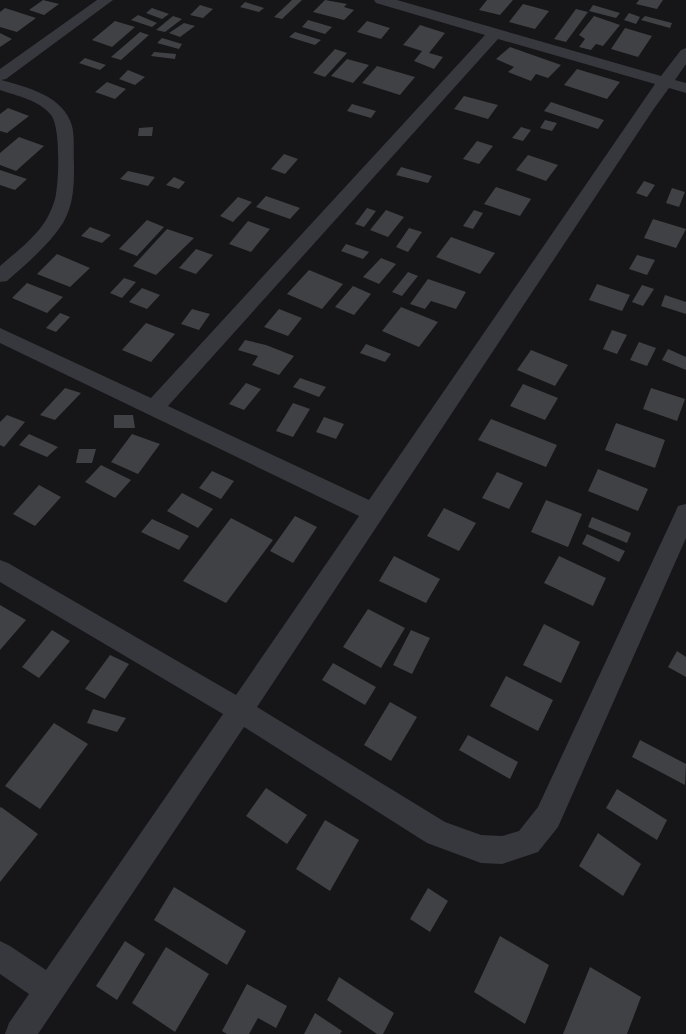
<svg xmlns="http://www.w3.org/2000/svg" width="686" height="1034" font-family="Manrope,sans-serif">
	<rect width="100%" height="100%" fill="#161618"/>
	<path fill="#404145" d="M43,0L59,4L44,15L29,10Z
		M292,0H302L282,19L274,17Z
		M325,0L347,4L344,7L354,10L344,20L313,12Z
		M487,0H513L500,15L479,10Z
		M639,0H663L657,9L636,4Z
		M245,2L264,8L259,12L240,7Z
		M523,4L549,11L535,29L509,22Z
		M200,5L213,9L203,18L190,15Z
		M593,5L620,13L616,18L589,11Z
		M5,8L36,18L17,32L0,27V12Z
		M152,8L169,14L162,19L146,13Z
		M576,9L588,12L566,42L554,39Z
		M629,13L640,17L636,24L624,20Z
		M138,15L157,23L152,27L131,20Z
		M173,16L182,19L165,32L156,30Z
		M594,16L620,25L603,46L596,44L591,50L579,47L585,39L579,35Z
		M645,16L672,23L670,28L641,20Z
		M308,20L332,27L325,34L302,27Z
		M115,21L135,27L112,47L92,40Z
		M367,21L390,28L381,39L357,32Z
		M184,23L195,26L180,37L169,33Z
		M420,25L445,33L429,53L443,57L434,69L414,61L422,51L403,45Z
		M625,28L652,36L638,57L611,49Z
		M140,32L149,35L121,60L111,57Z
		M295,32L321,40L315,45L289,37Z
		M0,33L12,39L0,47Z
		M162,38L182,44L179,49L157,43Z
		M510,47L561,65L548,78L536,74L531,81L508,72L514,67L496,59Z
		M335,49L347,53L325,77L313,73Z
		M154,52L176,54L175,59L151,56Z
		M85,58L106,65L100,70L79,63Z
		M347,59L369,65L353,83L331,76Z
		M377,66L415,77L400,95L362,83Z
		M577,69L620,82L607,99L564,85Z
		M128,70L145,77L135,85L119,79Z
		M107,82L126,89L115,99L95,92Z
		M464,96L498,105L488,119L454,109Z
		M551,102L604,120L598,129L544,111Z
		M352,104L376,111L371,118L347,111Z
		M8,108L29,116L7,133L0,131V114Z
		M545,120L557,123L552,131L540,128Z
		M153,127L152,136H138L139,128Z
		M521,127L531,130L523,141L512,138Z
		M19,137L44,146L16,171L0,165V153Z
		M477,141L493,146L479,164L463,159Z
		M284,154L298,159L285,174L271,169Z
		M528,155L558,165L546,181L516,170Z
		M401,167L432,176L428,183L396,175Z
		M0,170L27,179L15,190L0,185Z
		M128,171L155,177L148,186L120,179Z
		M174,177L185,182L179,189L166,185Z
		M644,181L655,185L647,197L636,193Z
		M496,187L531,199L520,216L484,204Z
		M672,188L685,192L679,207L666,203Z
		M266,196L300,208L290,219L256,207Z
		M238,197L252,202L233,222L220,216Z
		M367,208L376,211L364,227L355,224Z
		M386,210L404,217L388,237L370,230Z
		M474,210L483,213L473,229L463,226Z
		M653,219L686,229L676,248L644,238Z
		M147,220L164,227L137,256L119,249Z
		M248,221L270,229L251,252L229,244Z
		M90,227L111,235L102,243L81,236Z
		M409,228L422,232L408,252L396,247Z
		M167,229L194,238L156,275L133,266Z
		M451,237L495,253L480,274L436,257Z
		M346,244L369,252L363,259L341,251Z
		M196,249L213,255L196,274L179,268Z
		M57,254L90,268L70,287L37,274Z
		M637,255L655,260L647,275L629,269Z
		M381,258L396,264L379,284L363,277Z
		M309,270L343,284L322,309L287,294Z
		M408,272L418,276L402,296L392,292Z
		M124,278L136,282L122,298L110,293Z
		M428,279L466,292L456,309L431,301L425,309L410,304Z
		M27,283L63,297L47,313L12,298Z
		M597,284L630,295L622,311L589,300Z
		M642,285L654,289L643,306L632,302Z
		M353,286L371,294L354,315L335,307Z
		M142,288L160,295L147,309L129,302Z
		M665,295L686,302V314L661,306Z
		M401,307L438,322L419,347L382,331Z
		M192,309L210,314L199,330L181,324Z
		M279,309L302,318L288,336L264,327Z
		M60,313L70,317L56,332L46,328Z
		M146,323L175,334L151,362L122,350Z
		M612,330L627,335L617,354L603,349Z
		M245,340L266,345L294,356L279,375L252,365L258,356L238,350Z
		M639,342L656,348L647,366L630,360Z
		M366,344L391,354L385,362L360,353Z
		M668,349L686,357V370L662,360Z
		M531,350L568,365L555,386L517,370Z
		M300,378L326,387L319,397L293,387Z
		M246,383L261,389L244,410L229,404Z
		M523,384L558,398L545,420L510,406Z
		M65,388L81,393L55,420L40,415Z
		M651,388L685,399L677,421L643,409Z
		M293,403L310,409L293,437L276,431Z
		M7,415L25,422L4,447L0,445V422Z
		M114,415H133L135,428H114Z
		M324,417L344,424L336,439L316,432Z
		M491,419L557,445L546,467L478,440Z
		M616,423L665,440L655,468L605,450Z
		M29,434L58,447L47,457L19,445Z
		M132,434L160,444L138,474L111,462Z
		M79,449H96L92,463H76Z
		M101,465L131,480L115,498L85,482Z
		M598,469L648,489L638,511L588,491Z
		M212,471L234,481L221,499L199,488Z
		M497,472L523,483L509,509L482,498Z
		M39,485L61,497L35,526L13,514Z
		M182,493L213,509L198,528L167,511Z
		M546,500L582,514L568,547L531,532Z
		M444,508L476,523L459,551L427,536Z
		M295,516L317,527L293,563L270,551Z
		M592,517L631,533L627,543L588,527Z
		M231,518L273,540L226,603L183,581Z
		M152,519L189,536L179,550L141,532Z
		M587,534L625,551L619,562L582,544Z
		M394,556L440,579L426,603L379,581Z
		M559,556L606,578L593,606L544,583Z
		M0,605L26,620L0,650Z
		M368,609L405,628L381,668L343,647Z
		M544,624L580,642L561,683L523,665Z
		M52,630L70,641L39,678L22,667Z
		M411,630L430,638L412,674L393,665Z
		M677,651L686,657V677L668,667Z
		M110,655L129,664L105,699L85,689Z
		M333,663L376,687L365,705L322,680Z
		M506,676L553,700L538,731L490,706Z
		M390,702L417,717L391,761L364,745Z
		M93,709L126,718L117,732L87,723Z
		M54,723L88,744L40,809L5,786Z
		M468,735L518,762L510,779L459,750Z
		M640,740L686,764L685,785L632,757Z
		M266,788L307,815L287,844L246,816Z
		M617,789L667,820L657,840L606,808Z
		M1,807L38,834L0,882V808Z
		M325,820L359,840L330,891L296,869Z
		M598,833L641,864L623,896L579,866Z
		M174,887L246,931L227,965L154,920Z
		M428,888L448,901L430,932L410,919Z
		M500,936L549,965L525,1024L474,992Z
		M125,941L145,954L117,1000L96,986Z
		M166,947L209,974L175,1032L132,1003Z
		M590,967L641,997L627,1034H563Z
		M339,977L394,1013L383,1034H377L327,1000Z
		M247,984L287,1006L276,1028L258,1018L249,1034H227L222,1031Z
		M315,1013L342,1031L340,1034H304Z"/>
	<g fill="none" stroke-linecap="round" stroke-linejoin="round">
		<path fill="#37383d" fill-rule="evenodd" d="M97,0H113L6,79L1,80C27,87 64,96 72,126C75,138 73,151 74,164C74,185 74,204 63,223C48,246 27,263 7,281L0,282V266C16,252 35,238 46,220C50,213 53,206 55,199C59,183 61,128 51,115C39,100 17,96 0,90V69Z
			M374,0H397L661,76L681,50L686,48V64L675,80L686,83V93L669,88L653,110L257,707L445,822L481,835L502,836L519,831L538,807L675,513L678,506L686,504V538L558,827L538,852L502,864L481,863L427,843L244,727L38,1034H5L9,1023L29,994L0,974V941L10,946L46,970L223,714L0,582V560L8,563L236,695L359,516L0,343V328L151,398L485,35L376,3ZM498,39L655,84L369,500L168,406Z"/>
	</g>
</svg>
